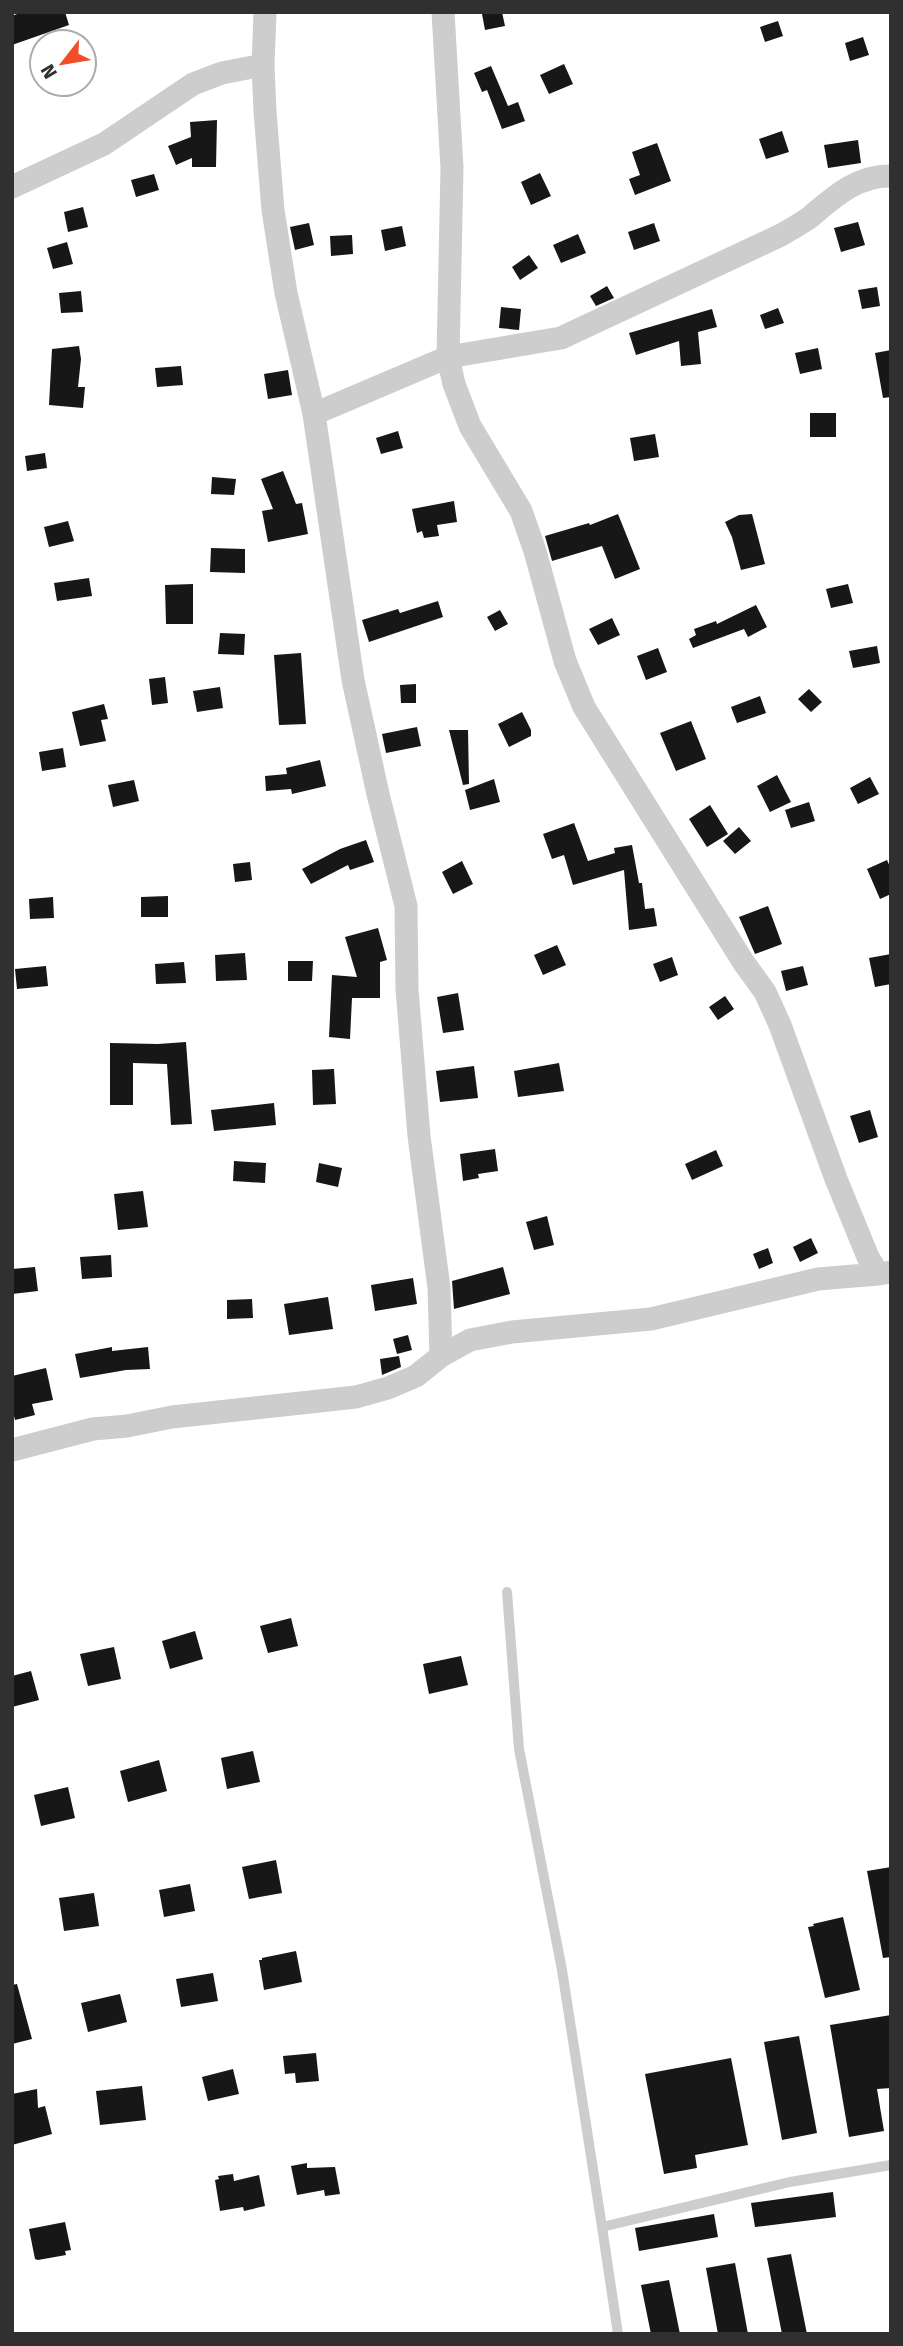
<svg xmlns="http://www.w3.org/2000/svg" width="903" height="2346" font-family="'Fira Sans',sans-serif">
	<rect width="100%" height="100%" fill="#fff"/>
	<path fill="#171717" d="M22,12H65L69,25L12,45V16Z
		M492,12H502L505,26L485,30L482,14Z
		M778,21L783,36L765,42L760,27Z
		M863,37L869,55L850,61L845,43Z
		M564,64L573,84L549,94L540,75Z
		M491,66L508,106L518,102L525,121L502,129L487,90L482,92L474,73Z
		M217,120L216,167H192V158L176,165L168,146L191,137L190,122Z
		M782,131L789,152L766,159L759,139Z
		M858,140L861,163L828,168L824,145Z
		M657,143L671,181L635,195L629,179L640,175L632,152Z
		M540,173L551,196L531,205L521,182Z
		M154,174L159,190L136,197L131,180Z
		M83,207L88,227L68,232L64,212Z
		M858,222L865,245L841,252L834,228Z
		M309,223L314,245L295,250L290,227Z
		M654,223L660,241L634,250L628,232Z
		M402,226L406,246L385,251L381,230Z
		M578,234L586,253L561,263L553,245Z
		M352,235L353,254L331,256L330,236Z
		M67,242L73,264L53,269L47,248Z
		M529,255L538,268L520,280L512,267Z
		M607,286L614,298L596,306L590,296Z
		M877,287L880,306L862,309L858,290Z
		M81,291L83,312L61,313L59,293Z
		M501,307L521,309L519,330L499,328Z
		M778,308L784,323L765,329L760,315Z
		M712,309L717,327L698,332L701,364L681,366L679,341L636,355L629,333Z
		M79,346L81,359L78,387H85L83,408L49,405L52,349Z
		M818,348L822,369L800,374L795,353Z
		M891,350V397L883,398L875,353Z
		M181,366L183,385L157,387L155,368Z
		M288,370L292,395L268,399L264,374Z
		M810,413H836V437H810Z
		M398,431L403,448L381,454L376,438Z
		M655,434L659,457L634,461L630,438Z
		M45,453L47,468L27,471L25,456Z
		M283,471L296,504L302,503L308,534L268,542L262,511L273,509L261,479Z
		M212,477L236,479L234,495L211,494Z
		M454,501L457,522L437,525L439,536L424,538L422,531L417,533L412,509Z
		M618,514L640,569L615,579L602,546L552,561L545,536L589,523L590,525Z
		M752,514L765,564L741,570L732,537L725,522L739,515Z
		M68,521L74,541L49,547L44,527Z
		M211,548L245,549V573L210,572Z
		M89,578L92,596L57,601L54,583Z
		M193,584V624H166L165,585Z
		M848,584L853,603L831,608L826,589Z
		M438,601L443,617L369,642L362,620L398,609L400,613Z
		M756,605L767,627L748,637L744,629L693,648L689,639L696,635L694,629L716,621L717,624Z
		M500,610L508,624L495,631L487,617Z
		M612,618L620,635L598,645L589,629Z
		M220,633L245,634L244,655L218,654Z
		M877,646L880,663L853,668L849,651Z
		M658,648L667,672L646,680L637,656Z
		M301,653L306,724L279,725L274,655Z
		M165,677L168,703L152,705L149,679Z
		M416,684V703H401L400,685Z
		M220,687L223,708L197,712L193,691Z
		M809,689L822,702L811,712L798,699Z
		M760,696L766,713L737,723L731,707Z
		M104,704L108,719L101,720L106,741L80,746L72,712Z
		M522,712L531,730V736L509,747L498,724Z
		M691,721L706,759L676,771L660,733Z
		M417,727L421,746L386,753L382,734Z
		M449,730H468L469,784L463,785Z
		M63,748L66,767L42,771L39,752Z
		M320,760L326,786L292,794L291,789L266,791L265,776L287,774L286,768Z
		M777,775L791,802L770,812L757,786Z
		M870,777L879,794L858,804L850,788Z
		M494,779L500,802L470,810L465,790Z
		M134,780L139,801L113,807L108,785Z
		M809,802L815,821L791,828L785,810Z
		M710,805L728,834L707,847L689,819Z
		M574,823L588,861L615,853L614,848L632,845L639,883H642L645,909L654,908L657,926L629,930L624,870L573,885L564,855L552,859L543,834Z
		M739,827L751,841L735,854L723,841Z
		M366,840L374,862L350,870L348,865L311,884L302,869L340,849Z
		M887,860L891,869V894L880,899L867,869Z
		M462,861L473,884L453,894L442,872Z
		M250,862L252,880L235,882L233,864Z
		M168,896V917H141V897Z
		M53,897L54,918L30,919L29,899Z
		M768,906L782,944L755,954L739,917Z
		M378,928L387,960L380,962V998H352L350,1039L329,1037L332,975L357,977L345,937Z
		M557,945L566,965L543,975L534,955Z
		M245,953L247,980L216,981L215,955Z
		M891,954V984L875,987L869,958Z
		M672,957L678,975L660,982L653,964Z
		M288,961H313L312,981H288Z
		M184,962L186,983L156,984L155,964Z
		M46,966L48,986L17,989L15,969Z
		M803,966L808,985L786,991L781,971Z
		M458,993L464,1030L443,1033L437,997Z
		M725,996L734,1009L718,1020L709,1007Z
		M186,1042L192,1124L171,1125L167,1064L133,1063V1105H110V1043L158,1044Z
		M559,1063L564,1091L518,1097L514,1071Z
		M474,1066L478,1098L440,1102L436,1071Z
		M334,1069L336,1104L313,1105L312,1070Z
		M274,1103L276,1125L214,1131L211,1110Z
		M870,1110L878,1137L859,1143L850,1116Z
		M495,1149L498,1171L478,1174L479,1178L463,1181L460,1154Z
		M716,1150L723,1166L692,1180L685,1164Z
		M234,1161L266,1163L265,1183L233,1181Z
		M319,1163L342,1168L338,1187L316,1182Z
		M143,1191L148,1227L118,1230L114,1194Z
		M547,1216L554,1245L534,1250L526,1222Z
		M811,1238L818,1253L800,1262L793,1247Z
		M768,1248L773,1263L759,1269L753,1254Z
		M111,1255L112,1277L82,1279L80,1257Z
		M35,1267L38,1291L12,1294V1269Z
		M503,1267L510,1294L454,1309L452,1281Z
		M413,1278L417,1304L375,1311L371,1285Z
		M328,1297L333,1329L289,1335L284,1304Z
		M252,1299L253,1318L227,1319V1300Z
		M408,1335L412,1350L397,1354L393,1339Z
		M112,1347V1351L148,1347L150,1369L126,1370L80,1378L75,1354Z
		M399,1356L401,1367L382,1375L380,1359Z
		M46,1368L53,1400L32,1404L35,1415L15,1420L12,1408V1376Z
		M291,1618L298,1646L268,1653L260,1626Z
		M195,1631L203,1659L170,1669L162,1641Z
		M114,1647L121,1679L88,1686L80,1654Z
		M461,1656L468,1685L429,1694L423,1664Z
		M31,1671L39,1700L12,1707V1676Z
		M253,1751L260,1782L227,1789L221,1758Z
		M159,1760L167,1791L128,1802L120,1771Z
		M68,1787L75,1818L41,1826L34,1795Z
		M276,1860L282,1893L249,1899L242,1867Z
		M891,1867V1957L883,1958L867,1871Z
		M190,1884L195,1911L164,1917L159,1890Z
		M94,1893L99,1926L64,1931L59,1898Z
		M843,1917L860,1990L825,1998L808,1927L814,1926L813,1924Z
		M296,1951L302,1982L264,1990L259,1960H262V1958Z
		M213,1973L218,2001L181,2007L176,1979Z
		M17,1984L32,2039L12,2044V1985Z
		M120,1994L127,2022L88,2032L81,2003Z
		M891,2015V2088L877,2089L884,2131L849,2137L830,2025Z
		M799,2036L817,2133L782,2140L764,2042Z
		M316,2053L319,2081L296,2083L295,2073L285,2074L283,2056Z
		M731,2058L748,2145L695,2155L697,2168L664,2174L645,2074Z
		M233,2069L239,2094L208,2101L202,2077Z
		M142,2086L146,2120L100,2125L96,2091Z
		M37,2089L38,2108L45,2106L52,2134L12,2145V2094Z
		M307,2163V2168L335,2167L340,2194L325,2196L324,2190L297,2195L291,2166Z
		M233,2174L234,2181L259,2175L265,2206L244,2211L243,2207L220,2211L215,2180L219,2179L218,2176Z
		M833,2192L836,2217L755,2227L751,2203Z
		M714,2214L718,2237L639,2251L635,2228Z
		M65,2222L71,2250L65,2251L66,2255L38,2260L35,2259L29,2229Z
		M791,2254L807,2334H782L767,2258Z
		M735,2263L748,2334H718L706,2268Z
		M669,2280L680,2334H651L641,2285Z"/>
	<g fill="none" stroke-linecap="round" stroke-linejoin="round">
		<path stroke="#cdcdcd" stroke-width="10" d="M507,1592L519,1749L562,1970L602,2227
			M618,2334L602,2227L790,2182L891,2165"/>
		<path stroke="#cdcdcd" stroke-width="23" d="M265,12L263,65L265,112L273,210L286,293L314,414L353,680L378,794L406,906L407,989L419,1136L439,1288L441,1356
			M443,12L452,168L448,357L454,384L470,426L521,511L535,551L565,661L584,707L744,963L765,992L780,1025L836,1179L868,1257L878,1274L891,1272
			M12,187L104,144L193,84L222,73L263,65
			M314,414L448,357L561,338L781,235C790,230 800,224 809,218C833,198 857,175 891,176
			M12,1450L93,1429L127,1426L172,1417L356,1397L388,1388L416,1376L441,1356L470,1340L512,1332L651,1319L818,1279L878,1274"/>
	</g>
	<rect width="903" height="2346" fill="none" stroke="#303030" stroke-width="28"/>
	<g transform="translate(63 63) rotate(239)"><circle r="33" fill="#ffffff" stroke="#acacac" stroke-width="2"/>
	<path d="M0-5L12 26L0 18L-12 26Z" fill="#f14d28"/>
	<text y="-10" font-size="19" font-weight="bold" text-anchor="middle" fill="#303030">N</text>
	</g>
</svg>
